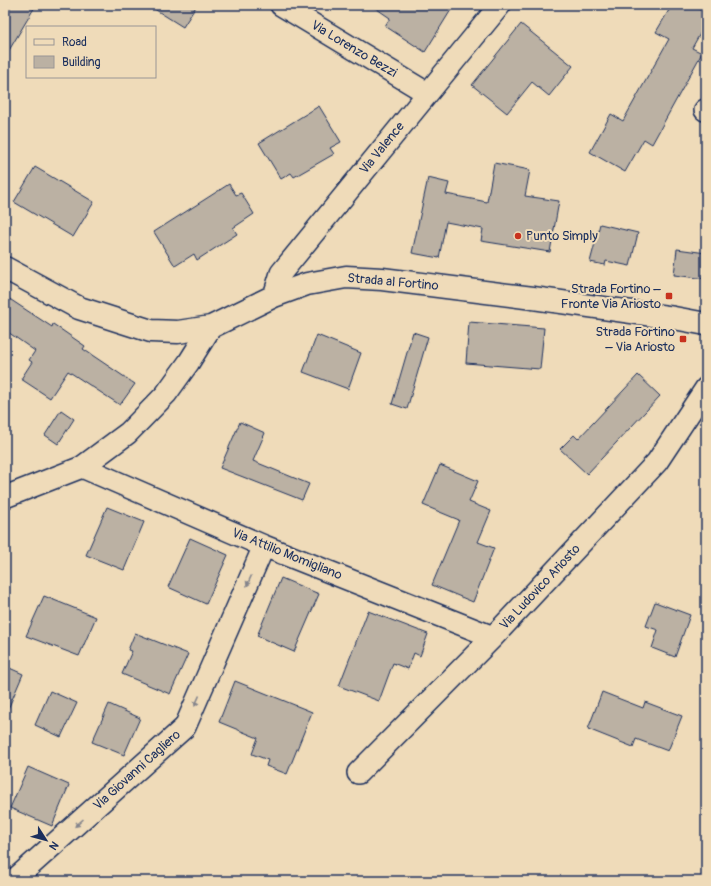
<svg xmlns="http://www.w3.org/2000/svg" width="711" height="886" font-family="Pangolin,sans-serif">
	<rect width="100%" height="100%" fill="#efdbb9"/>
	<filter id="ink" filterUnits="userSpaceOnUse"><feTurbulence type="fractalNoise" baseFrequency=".025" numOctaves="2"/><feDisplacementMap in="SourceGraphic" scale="8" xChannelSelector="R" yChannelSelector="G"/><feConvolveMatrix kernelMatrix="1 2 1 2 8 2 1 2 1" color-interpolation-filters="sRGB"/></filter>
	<g filter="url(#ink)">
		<path fill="#bbb1a3" stroke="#1b2f5e" d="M5,5H36L5,57Z
			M148,5H197L183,27Z
			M371,5H454L425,52L385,26L390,18Z
			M672,5H692L706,13V23L692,48L702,53L652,144L644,139L625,172L590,152L611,114L623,121L669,39L656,32Z
			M521,24L573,66L549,96L532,82L507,113L472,85Z
			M319,106L341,142L330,148L334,154L294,177L291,173L281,179L259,143Z
			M494,163L530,170L525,196L559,201L550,252L481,241L483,229L446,222L439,258L412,253L428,178L449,183L446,194L487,202Z
			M35,167L94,202L73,237L14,202Z
			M229,184L236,195L241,193L254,214L233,228L237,234L197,260L194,254L175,266L154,232Z
			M600,224L638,233L630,266L606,261L605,265L590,262Z
			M677,249L706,253V279L674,275Z
			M5,296L52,327L53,324L85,346L83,349L135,384L120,405L68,371L50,398L21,379L32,362L29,360L35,351L5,330Z
			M469,322L544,328L540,369L466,363Z
			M413,332L428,337L407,409L392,404Z
			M317,335L361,353L348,389L303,372Z
			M638,375L660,396L587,474L560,449L574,435L578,439Z
			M61,410L74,419L58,444L45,435Z
			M240,422L265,433L253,461L309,484L302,500L220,468Z
			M440,465L478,481L469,502L491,511L478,542L494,548L473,602L432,585L459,520L423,505Z
			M107,507L144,522L124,570L86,555Z
			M190,538L228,555L206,604L168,587Z
			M281,578L319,594L294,652L257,636Z
			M44,596L96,617L79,656L26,636Z
			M655,602L690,615L675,657L652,648L658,630L646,626Z
			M368,611L428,634L420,656L414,653L408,669L393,663L379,701L339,686Z
			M135,633L188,654L170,694L122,674L132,651L128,650Z
			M5,666L23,674L5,716Z
			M235,681L312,712L287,774L266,766L268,760L252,754L258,738L219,722Z
			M50,691L77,703L61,737L35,725Z
			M602,692L643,708L645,702L682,716L668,751L636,739L633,747L588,729Z
			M109,704L140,718L124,755L92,742Z
			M28,767L69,785L52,826L10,808Z"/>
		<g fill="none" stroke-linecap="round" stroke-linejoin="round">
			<defs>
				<path id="minor" d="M281,5L427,93
					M705,110H706
					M274,296L281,273L500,5
					M82,467L264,546L493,637
					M5,497L82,467L128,433L166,394L189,362L211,327
					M358,773L493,637L657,462L706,388
					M13,881L185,727L264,546"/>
				<path id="tertiary" d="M5,268L79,308L151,331L178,332L211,327L274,296L307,284L346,277L382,279L533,298L674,318L706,324"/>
			</defs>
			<use href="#minor" stroke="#1b2f5e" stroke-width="24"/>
			<use href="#tertiary" stroke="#1b2f5e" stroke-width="25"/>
			<use href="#minor" stroke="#efdbb9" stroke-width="21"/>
			<use href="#tertiary" stroke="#efdbb9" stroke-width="22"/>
		</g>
		<defs><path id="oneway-solid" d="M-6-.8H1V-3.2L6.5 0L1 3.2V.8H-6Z"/></defs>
		<g fill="#85858c">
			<use href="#oneway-solid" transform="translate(249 581) rotate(114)"/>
			<use href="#oneway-solid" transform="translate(197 701) rotate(114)"/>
			<use href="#oneway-solid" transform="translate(79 823) rotate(138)"/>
		</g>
	</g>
	<g fill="#c8321e" stroke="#efdbb9" stroke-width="1.5">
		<circle cx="518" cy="236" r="4"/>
		<rect x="665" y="292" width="8" height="8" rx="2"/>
		<rect x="679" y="335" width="8" height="8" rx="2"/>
	</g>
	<g text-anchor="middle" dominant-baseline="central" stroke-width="4" stroke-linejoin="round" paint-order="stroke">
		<g font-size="13" fill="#1b2f5e" stroke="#efdbb9">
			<text transform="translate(354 49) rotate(31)">Via Lorenzo Bezzi</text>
			<text transform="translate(382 148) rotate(-51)">Via Valence</text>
			<text transform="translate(393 282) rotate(5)">Strada al Fortino</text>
			<text transform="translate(287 554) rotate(22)">Via Attilio Momigliano</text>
			<text transform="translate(540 587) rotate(-47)">Via Ludovico Ariosto</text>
			<text transform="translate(137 770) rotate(-42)">Via Giovanni Cagliero</text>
		</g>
		<g font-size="13" fill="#1b2f5e" stroke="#efdbb9" text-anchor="end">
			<text x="526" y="236" text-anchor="start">Punto Simply</text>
			<text x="661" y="289">Strada Fortino –<tspan x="661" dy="15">Fronte Via Ariosto</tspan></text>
			<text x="675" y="332">Strada Fortino<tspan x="675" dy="15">– Via Ariosto</tspan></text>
		</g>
	</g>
	<rect width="711" height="886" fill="none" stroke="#efdbb9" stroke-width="20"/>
	<rect x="10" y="10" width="691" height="866" fill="none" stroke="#1b2f5e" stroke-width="1.5" filter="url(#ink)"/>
	<rect x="26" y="26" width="130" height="52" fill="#efdbb9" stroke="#9a9695"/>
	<rect x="34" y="39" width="20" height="6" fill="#efdbb9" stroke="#9a9695"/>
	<text x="62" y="46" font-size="12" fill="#1b2f5e">Road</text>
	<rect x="34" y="56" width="20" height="12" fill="#bbb1a3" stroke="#9a9695"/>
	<text x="62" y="66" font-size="12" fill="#1b2f5e">Building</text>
	<g transform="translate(46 840) rotate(126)" stroke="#efdbb9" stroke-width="3" paint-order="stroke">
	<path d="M0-3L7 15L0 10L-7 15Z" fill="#1b2f5e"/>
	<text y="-6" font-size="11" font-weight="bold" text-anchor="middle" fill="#1b2f5e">N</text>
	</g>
</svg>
